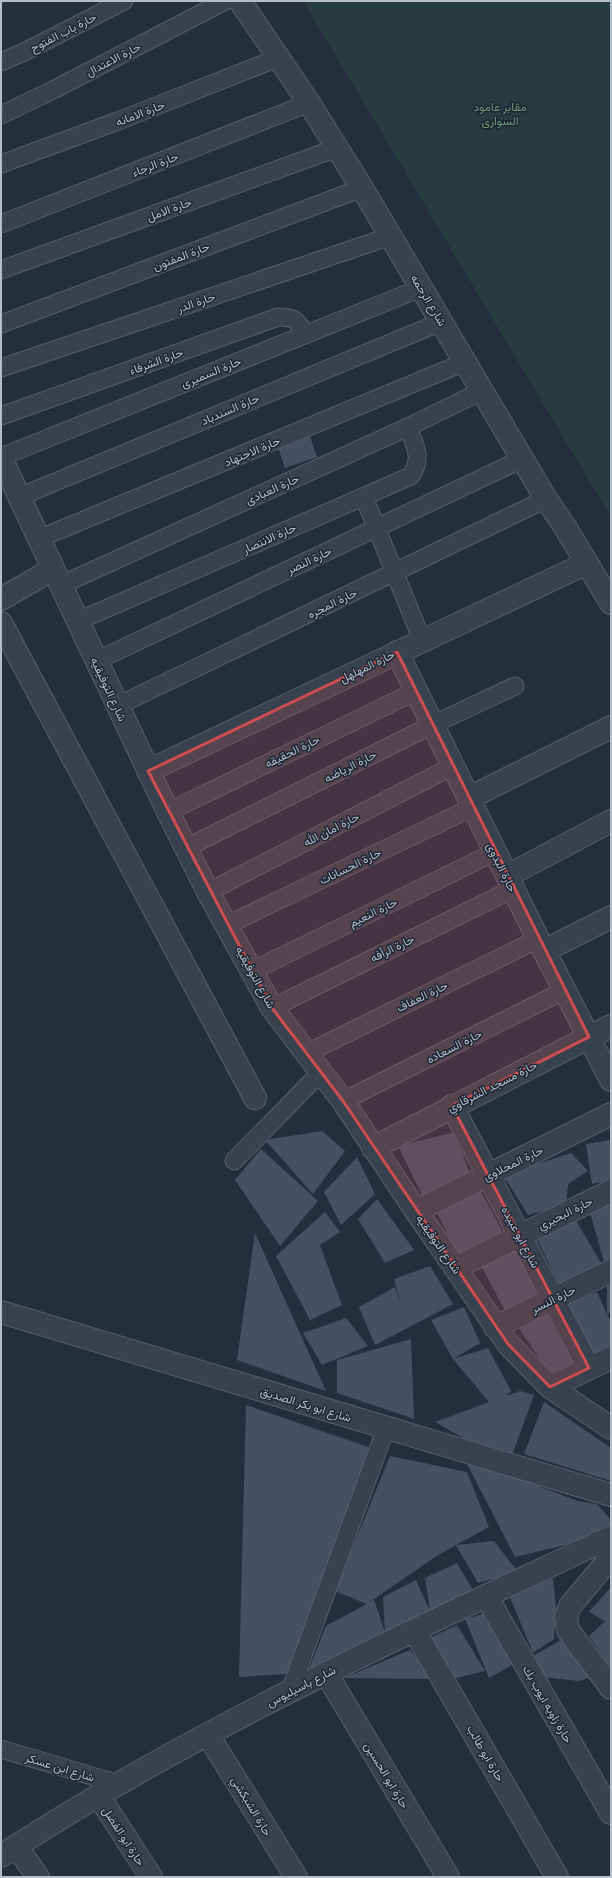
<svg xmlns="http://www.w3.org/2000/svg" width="612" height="1878" font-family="Ubuntu,Vazirmatn,sans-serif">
	<rect width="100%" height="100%" fill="#242f3e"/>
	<path fill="#263c3f" d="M303,1H611V517Z"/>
	<path fill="#455162" d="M307,428L317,457L285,468L276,441Z
		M322,1131L345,1151L313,1194L265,1140Z
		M455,1132L473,1183L422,1195L398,1146Z
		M611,1140V1180L592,1184L586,1144Z
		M261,1149L318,1201L280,1246L235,1180Z
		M571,1153L588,1171L568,1184L566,1205L528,1215L503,1175Z
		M357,1157L375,1194L341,1225L324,1192Z
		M479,1187L508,1242L456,1253L435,1208Z
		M377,1199L414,1250L385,1263L358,1219Z
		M611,1203V1262L605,1265L590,1213Z
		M325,1212L340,1232L320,1245L342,1305L310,1320L276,1256Z
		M575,1219L603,1266L560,1287L538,1241Z
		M255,1233L326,1391L237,1360Z
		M517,1250L539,1298L507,1314L480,1264Z
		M430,1266L453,1304L375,1345L359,1307L395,1287L401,1305L394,1279Z
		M611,1283V1312L607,1314L611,1322V1347L591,1359L565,1304L597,1292L607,1314V1284Z
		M464,1307L480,1343L453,1359L431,1320Z
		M547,1312L578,1363L552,1377L518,1327Z
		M346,1318L368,1346L322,1365L303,1333Z
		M411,1339L414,1419L337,1393V1360Z
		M488,1348L511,1391L506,1396L520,1391L534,1395L509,1464L435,1422L489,1402L453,1359Z
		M544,1402L611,1448V1481L524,1454Z
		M246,1405L371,1448L287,1674L239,1677Z
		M390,1456L467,1472L489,1527L456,1545L494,1541L518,1572L478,1583L456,1545L435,1557L367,1604L335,1591Z
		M464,1458L578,1501L597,1504L611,1520V1534L515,1557Z
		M457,1563L478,1599L430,1611L425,1578Z
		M553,1578L556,1608L554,1639L533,1653L509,1595Z
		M416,1580L430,1611L385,1632L383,1597Z
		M611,1587V1669L589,1636L605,1621L589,1612Z
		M374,1600L385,1632L307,1674L326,1626Z
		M486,1613L512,1665L489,1678L465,1619Z
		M457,1625L485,1671L452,1679L430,1638Z
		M563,1639L591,1677L579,1681L543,1677L534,1655Z
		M410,1650L435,1679L344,1678Z"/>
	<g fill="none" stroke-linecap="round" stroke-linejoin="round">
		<defs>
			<path id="service" d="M1,62L26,51L124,1
				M1,115L53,90L225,1
				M1,164L118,121L278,58
				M1,224L309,103
				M1,270L337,148
				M1,324L362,188
				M1,368L391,236
				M1,416L278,317C295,317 297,320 305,334
				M1,457L421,288
				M19,497L441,322
				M364,497L422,640
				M38,539L465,362
				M61,585L408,427L482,391
				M78,621L411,476C423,457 415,446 408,427
				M96,661L522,459
				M117,706L546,499
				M168,812L416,691
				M186,848L432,725L515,686
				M208,892L453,766
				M227,925L473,807
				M252,971L495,852
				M272,1008L513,889
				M305,1054L538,939
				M343,1101L565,990
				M234,1161L321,1072
				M290,1691L386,1428
				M1,1749L119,1784"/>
			<path id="minor" d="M240,1L309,103L362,188L546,499L565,527L611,603
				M1,458L168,812L208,892L272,1008L343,1101L416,1211L508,1344L550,1387L611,1428
				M1,599L53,569
				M1,623L255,1098
				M397,652L538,939L611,1080
				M148,771L587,563
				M469,798L611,727
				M507,876L611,821
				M544,951L611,917
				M452,1106L589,1368
				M373,1148L611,1026
				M416,1211L611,1114
				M455,1268L611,1191
				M1,1312L611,1495
				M495,1327L611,1271
				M550,1387L611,1358
				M611,1557L570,1606L566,1617L568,1630L611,1688
				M486,1596L611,1813
				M414,1630L557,1877
				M326,1673L448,1877
				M208,1735L296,1877
				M98,1795L151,1877
				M16,1846L38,1877
				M1,1856C193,1730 404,1635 611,1537"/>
		</defs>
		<use href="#service" stroke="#565f6c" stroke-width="19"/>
		<use href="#minor" stroke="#565f6c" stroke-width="24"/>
		<use href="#service" stroke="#38414e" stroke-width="17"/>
		<use href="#minor" stroke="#38414e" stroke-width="22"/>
	</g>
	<path fill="#ce4d50" fill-opacity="0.2" stroke="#ce4d50" stroke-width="3" stroke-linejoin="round" d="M397,652L589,1037L452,1106L589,1368L550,1387L508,1344L343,1101L272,1008L148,771Z"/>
	<g text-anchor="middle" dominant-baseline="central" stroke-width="3" stroke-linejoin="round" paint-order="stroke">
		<g font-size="12" fill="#b4bcc9" stroke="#1d2633">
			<text transform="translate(63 32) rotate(-27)">حارة باب الفتوح</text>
			<text transform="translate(113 59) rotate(-27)">حارة الاعتدال</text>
			<text transform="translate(140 113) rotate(-21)">حارة الامانه</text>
			<text transform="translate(155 164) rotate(-21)">حارة الرجاء</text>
			<text transform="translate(169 209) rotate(-20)">حارة الامل</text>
			<text transform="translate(181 256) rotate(-21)">حارة المفتون</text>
			<text transform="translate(429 300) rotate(59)">شارع الرحمه</text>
			<text transform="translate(196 302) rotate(-19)">حارة الدر</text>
			<text transform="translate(156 361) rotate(-20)">حارة الشرفاء</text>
			<text transform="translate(211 372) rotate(-22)">حارة السميرى</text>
			<text transform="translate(230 409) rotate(-23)">حارة السندباد</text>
			<text transform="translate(252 451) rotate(-23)">حارة الاجتهاد</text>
			<text transform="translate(272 489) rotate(-24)">حارة العبادى</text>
			<text transform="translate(269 538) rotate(-24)">حارة الانتصار</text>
			<text transform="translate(309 560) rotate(-25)">حارة النصر</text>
			<text transform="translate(332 603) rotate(-26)">حارة المجره</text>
			<text transform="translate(367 666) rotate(-26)">حارة المهلهل</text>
			<text transform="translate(109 689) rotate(65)">شارع التوفيقيه</text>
			<text transform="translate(292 751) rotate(-26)">حارة الحقيقه</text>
			<text transform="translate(350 766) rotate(-27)">حارة الرياضه</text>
			<text transform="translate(331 829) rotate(-27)">حارة امان الله</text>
			<text transform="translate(350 866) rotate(-26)">حارة الحسانات</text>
			<text transform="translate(502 867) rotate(64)">حارة البدوى</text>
			<text transform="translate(373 912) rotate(-26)">حارة النعيم</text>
			<text transform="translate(392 948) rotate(-26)">حارة الرأفه</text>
			<text transform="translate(256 977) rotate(61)">شارع التوفيقيه</text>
			<text transform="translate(422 996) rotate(-26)">حارة العفاف</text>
			<text transform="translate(454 1046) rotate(-27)">حارة السعاده</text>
			<text transform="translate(492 1086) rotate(-27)">حارة مسجد الشرقاوي</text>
			<text transform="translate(513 1163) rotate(-26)">حارة المحلاوى</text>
			<text transform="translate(565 1213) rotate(-26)">حارة البحيري</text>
			<text transform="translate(521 1237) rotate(62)">شارع ابو عبيده</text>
			<text transform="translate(439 1244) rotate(55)">شارع التوفيقيه</text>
			<text transform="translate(553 1299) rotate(-26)">حارة النسر</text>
			<text transform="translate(306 1404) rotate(17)">شارع ابو بكر الصديق</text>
			<text transform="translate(301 1686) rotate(-27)">شارع باسيليوس</text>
			<text transform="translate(548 1704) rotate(60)">حارة زاويه ايوب بك</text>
			<text transform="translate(486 1753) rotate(60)">حارة ابو طالب</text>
			<text transform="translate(60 1767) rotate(17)">شارع ابن عسكر</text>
			<text transform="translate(387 1775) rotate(59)">حارة ابو الحسين</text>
			<text transform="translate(252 1806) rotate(59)">حارة الشبكشي</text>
			<text transform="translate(124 1836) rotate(57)">حارة ابو الفضل</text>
		</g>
		<g font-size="12" fill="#6b9a76" stroke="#1d2633">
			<text x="500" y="106">مقابر عامود<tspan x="500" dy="14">السوارى</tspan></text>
		</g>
	</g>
	<rect width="612" height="1878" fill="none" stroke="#b4bcc9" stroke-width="4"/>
</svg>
